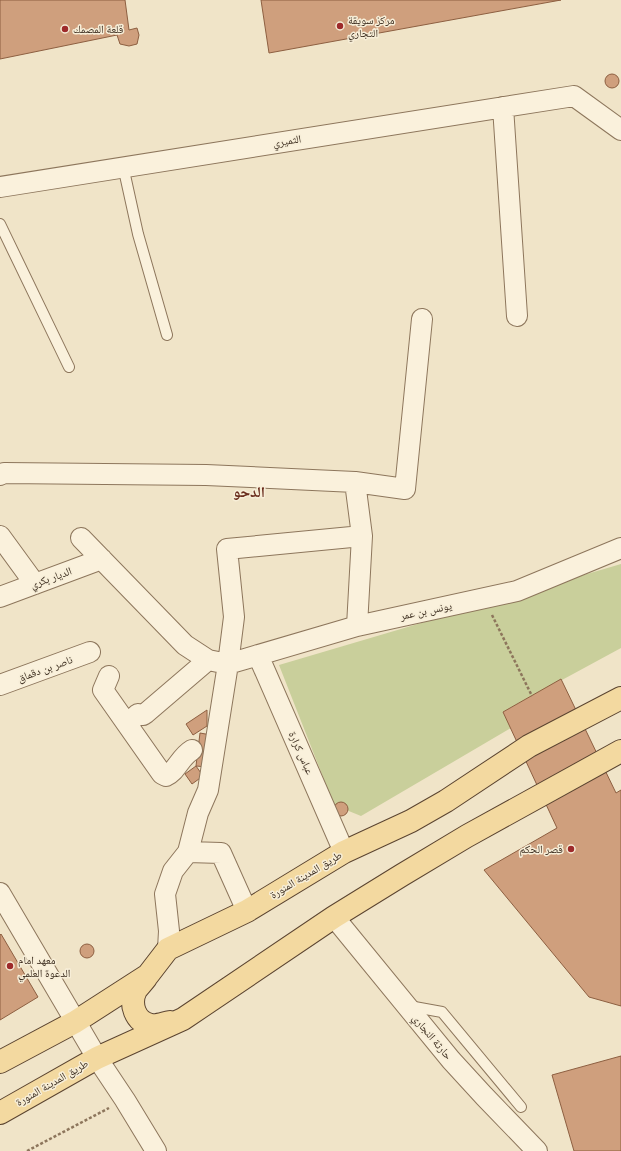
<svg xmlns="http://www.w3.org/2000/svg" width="621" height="1151" font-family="'Roboto Serif','Noto Naskh Arabic',serif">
	<rect width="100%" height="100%" fill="#f0e4c8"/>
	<path fill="#c9cf9b" d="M621,564V648L503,712L511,728L361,816L334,805L279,665Z"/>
	<path fill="#cf9f7d" stroke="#8d5f41" d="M0,0H125L129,30L137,28L139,35L137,44L129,46L120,44L117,35L0,59Z
		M261,0H561L269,53Z
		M605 81a7 7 0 1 1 14 0a7 7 0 1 1-14 0Z
		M561,679L616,793L621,790V1006L589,997L484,870L557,828L503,712Z
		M207,710V726L193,735L186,724Z
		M200,733L211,735L207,767L196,766Z
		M196,766L203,776L192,784L185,774Z
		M334 809a7 7 0 1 1 14 0a7 7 0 1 1-14 0Z
		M1,934L38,997L0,1020V935Z
		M80 951a7 7 0 1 1 14 0a7 7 0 1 1-14 0Z
		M621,1056V1151H574L552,1075Z"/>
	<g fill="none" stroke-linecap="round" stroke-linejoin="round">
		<defs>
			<path id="lane" d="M123,166L138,234L167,335
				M0,224L69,367
				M409,1006L442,1012L521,1107"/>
			<path id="street" d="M503,107L517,316
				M0,187L574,96L621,130
				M0,475L4,473L206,475L355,482L405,489L422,319
				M355,482L362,536L357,626
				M0,536L35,584
				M81,538L185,645L208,660L228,664L357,626L517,591L621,548
				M0,597L102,559
				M258,655L344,852
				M109,676L103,690L162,774L166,776C176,772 180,757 192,750
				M0,685L90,652
				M127,724L138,714L143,715L146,713L208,660
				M188,852L221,853L247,911
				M0,893L97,1058L125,1100L156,1151
				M334,917L451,1060L484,1096L537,1151
				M168,949L169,931L165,894L173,871L188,852L198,813L208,790L228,664L234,617L227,549L362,536"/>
			<path id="primary" d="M146,978C143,982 139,986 136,990C129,1004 135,1022 151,1025C157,1026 164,1023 170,1022
				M0,1062L75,1022L148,975L168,949L247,911L344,852L411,821L446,801L529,746L621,698
				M0,1113L97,1058L183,1019L334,917L402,875L467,836L621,751"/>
		</defs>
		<use href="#lane" stroke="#8d765c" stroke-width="12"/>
		<use href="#street" stroke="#8d765c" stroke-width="22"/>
		<use href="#primary" stroke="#5b4430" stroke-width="24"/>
		<path stroke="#8d765c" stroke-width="2.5" stroke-dasharray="3 2" stroke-linecap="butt" d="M492,615L532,696
			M27,1151L109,1108"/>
		<use href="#lane" stroke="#faf1dc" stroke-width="10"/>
		<use href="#street" stroke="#faf1dc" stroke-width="20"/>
		<use href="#primary" stroke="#f3d9a0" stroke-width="22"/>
	</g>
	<g fill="#9e2a2b" stroke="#f7eed8" stroke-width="1.5">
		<circle cx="340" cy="26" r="4"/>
		<circle cx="65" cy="29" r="4"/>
		<circle cx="571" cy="849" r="4"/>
		<circle cx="10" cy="966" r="4"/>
	</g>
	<g text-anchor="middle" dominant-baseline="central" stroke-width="3" stroke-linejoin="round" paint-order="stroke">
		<g font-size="11" fill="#3d2e20" stroke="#f7eed8" text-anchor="start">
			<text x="348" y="20">مركز سويقة<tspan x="348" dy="13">التجاري</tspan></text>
			<text x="73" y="29">قلعة المصمك</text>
			<text x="563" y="849" text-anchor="end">قصر الحكم</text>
			<text x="18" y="960">معهد امام<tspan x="18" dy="13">الدعوة العلمي</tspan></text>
		</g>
		<g font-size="11" fill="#3d2e20" stroke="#f7eed8">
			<text transform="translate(287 141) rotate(-9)">الثميري</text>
			<text transform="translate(51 578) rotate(-20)">الديار بكري</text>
			<text transform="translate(426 611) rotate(-12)">يونس بن عمر</text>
			<text transform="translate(45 669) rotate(-20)">ناصر بن دقماق</text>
			<text transform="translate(301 753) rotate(66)">عباس كرارة</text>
			<text transform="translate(306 875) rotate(-31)">طريق المدينة المنورة</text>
			<text transform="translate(432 1037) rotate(50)">حارثة النجاري</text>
			<text transform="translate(52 1083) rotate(-30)">طريق المدينة المنورة</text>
		</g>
		<g font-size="15" font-weight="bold" fill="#6b2e1e" stroke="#f7eed8">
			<text x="249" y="492">الدحو</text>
		</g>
	</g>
</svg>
